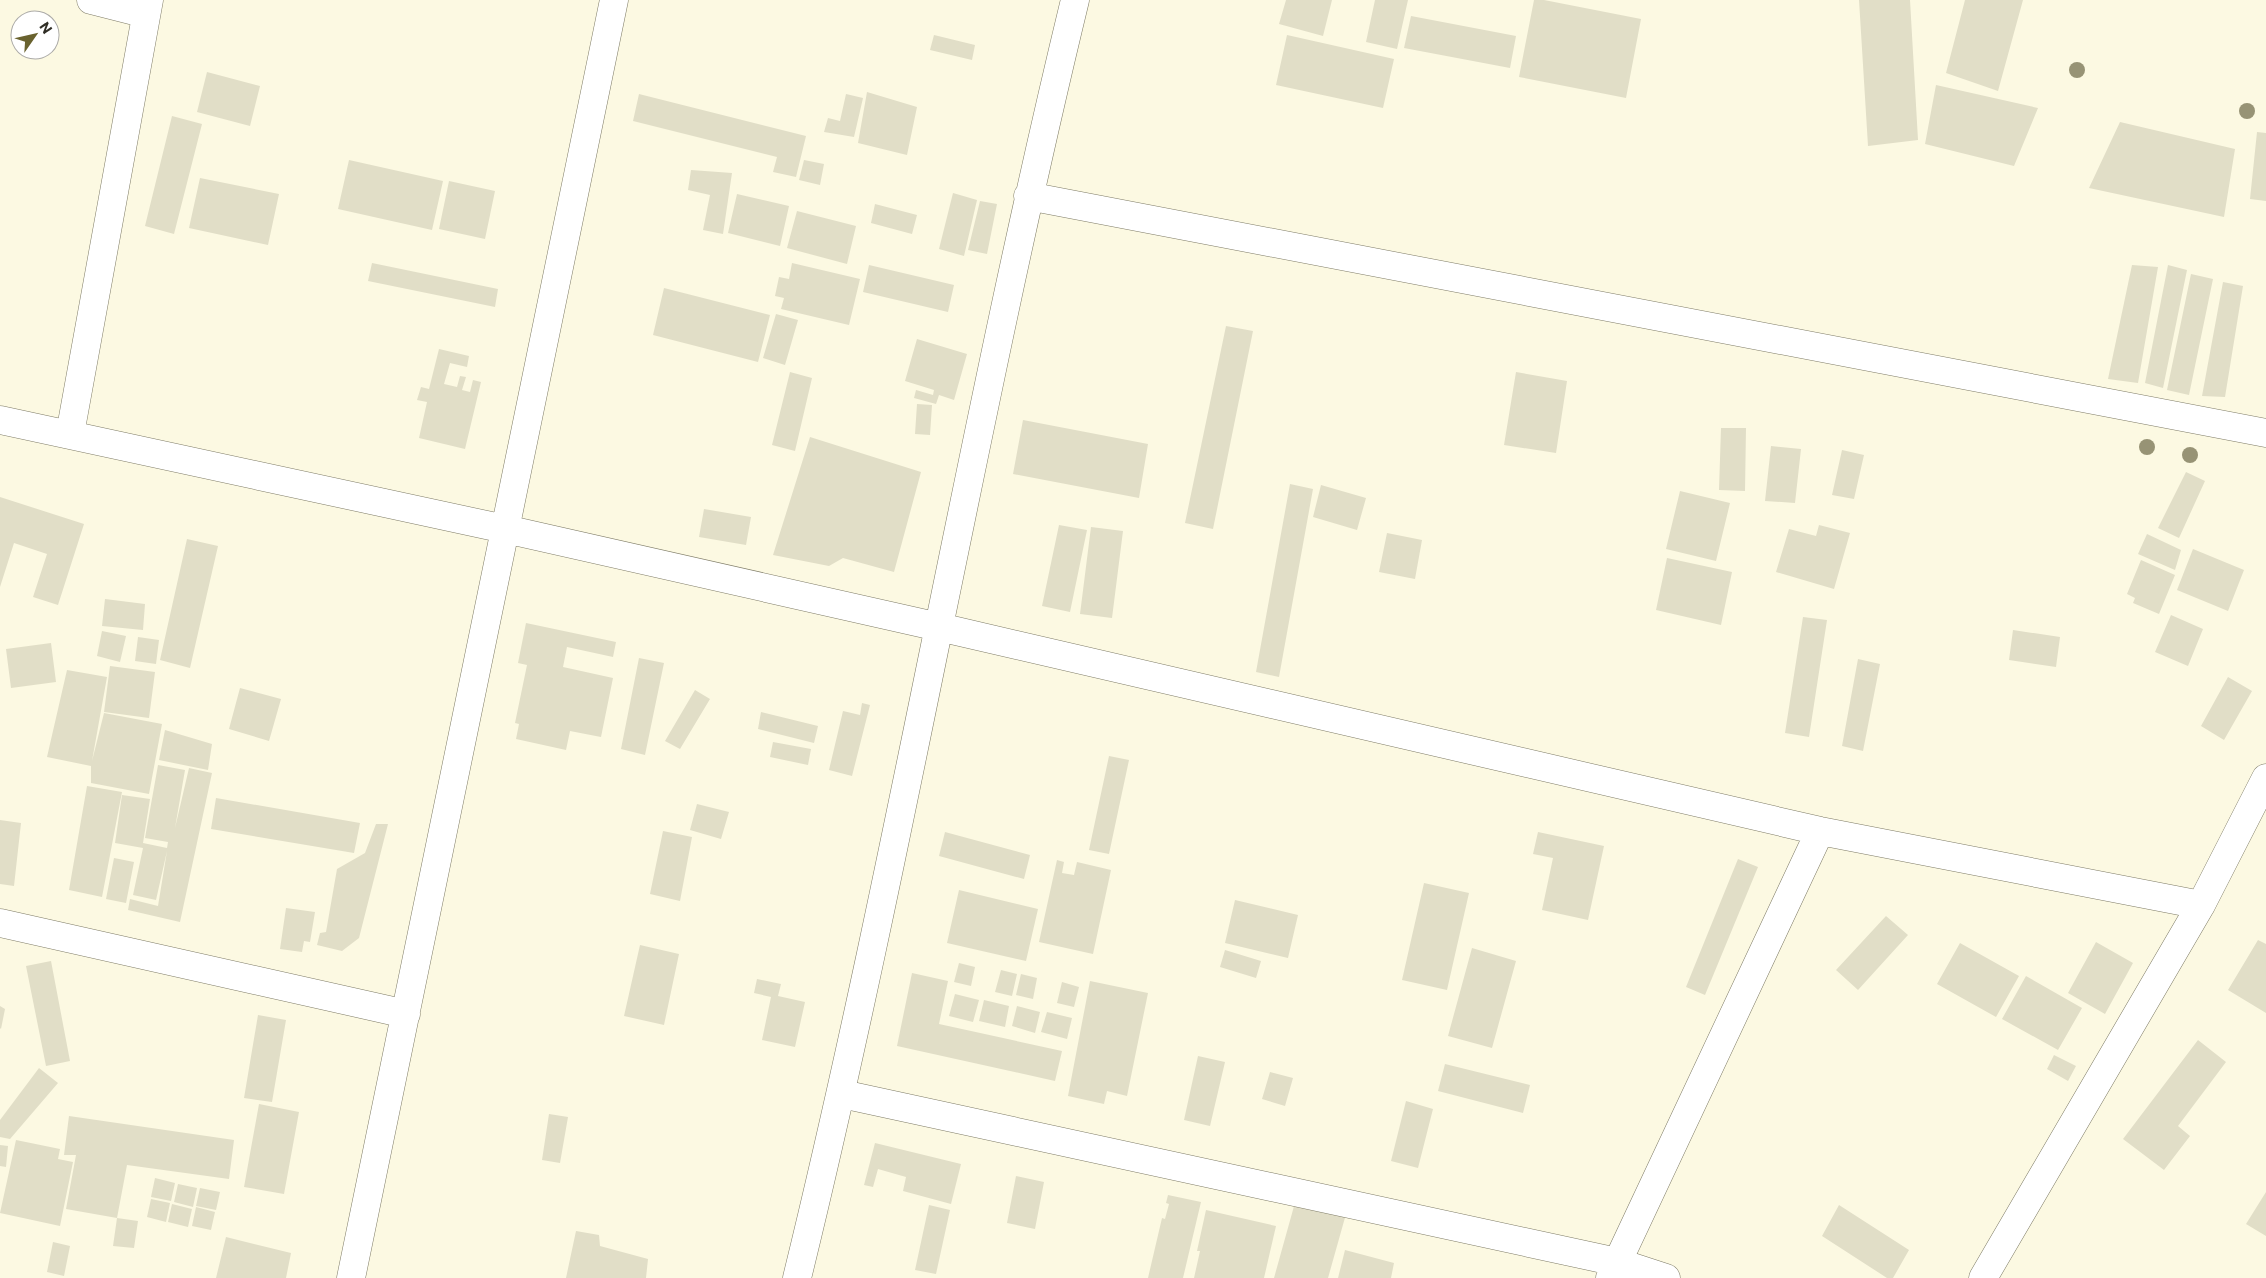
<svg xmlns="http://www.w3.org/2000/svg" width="2266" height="1278" font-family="Commissioner,sans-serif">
	<rect width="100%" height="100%" fill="#fcf9e2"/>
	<path fill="#e1dec7" d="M1286,0H1332L1323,36L1279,24Z
		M1375,0H1408L1397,49L1366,42Z
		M1534,0H1544L1641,19L1626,98L1519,77Z
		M1859,0H1910L1918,140L1868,146Z
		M1965,0H2023L1998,91L1946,73Z
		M1411,16L1516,36L1510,68L1404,48Z
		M934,35L975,45L972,60L930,50Z
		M1287,35L1394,59L1383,108L1276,85Z
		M207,72L260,86L250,126L197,112Z
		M1936,85L2038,108L2014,166L1925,144Z
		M867,92L917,107L907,155L858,143Z
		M639,94L806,136L796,177L773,172L777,157L633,121Z
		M846,94L863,98L854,137L824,132L828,118L840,121Z
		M172,116L202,124L174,234L145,226Z
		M2120,122L2235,149L2224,217L2089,188Z
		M2257,132L2266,133V201L2250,199Z
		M349,160L443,181L432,230L338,209Z
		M804,160L824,164L820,185L799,180Z
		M691,170L732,173L723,234L703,230L710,195L688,190Z
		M200,178L279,194L268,245L189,228Z
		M449,181L495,191L485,239L439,229Z
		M953,193L977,200L964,256L939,249Z
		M737,194L789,206L780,246L728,233Z
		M980,201L997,204L987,254L968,250Z
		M875,204L917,215L912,234L871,223Z
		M797,211L856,226L847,264L787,248Z
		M372,263L498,289L495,307L368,281Z
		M792,263L860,279L849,325L781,309L784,298L775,296L779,277L789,279Z
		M869,265L954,285L948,312L863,292Z
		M2132,265L2158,267L2138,383L2108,379Z
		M2168,265L2187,270L2163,388L2145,383Z
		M2191,274L2213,279L2189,395L2167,390Z
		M2223,282L2243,286L2225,397L2202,396Z
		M664,288L770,315L758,362L653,335Z
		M776,314L798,320L785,365L763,358Z
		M1226,326L1253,331L1213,529L1185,523Z
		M917,339L967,354L954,400L939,395L936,404L914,398L916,390L933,395L934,390L905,381Z
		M439,349L469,356L467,367L450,363L444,384L457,387L460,376L466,377L462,390L470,392L473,380L481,382L465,449L419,438L427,402L417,400L421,387L429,389Z
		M790,372L812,378L795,451L772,445Z
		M1516,372L1567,381L1556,453L1504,445Z
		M917,404L932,405L930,435L915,434Z
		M1023,420L1148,444L1139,498L1013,474Z
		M1721,428H1746L1745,491L1719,490Z
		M810,437L921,472L894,572L843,558L829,566L773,555Z
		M1771,446L1801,449L1795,503L1765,501Z
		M1842,450L1864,455L1854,499L1832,495Z
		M2186,472L2205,481L2179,538L2158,528Z
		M1290,484L1313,489L1279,677L1256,672Z
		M1321,485L1366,498L1357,530L1313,517Z
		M1680,491L1730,503L1716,561L1666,549Z
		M0,497L84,524L58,605L33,597L47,554L14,543L0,587Z
		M704,509L751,517L746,545L699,537Z
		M1059,525L1087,530L1070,612L1042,606Z
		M1819,525L1850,533L1834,589L1776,572L1789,529L1816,536Z
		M1091,527L1123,531L1112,618L1080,614Z
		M1387,533L1422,540L1415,579L1379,572Z
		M2147,534L2181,550L2175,570L2138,554Z
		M187,539L218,546L190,668L160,660Z
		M2193,549L2244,570L2228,611L2177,590Z
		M1667,558L1732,572L1721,625L1656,610Z
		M2141,560L2175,575L2159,614L2133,603L2135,598L2127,594Z
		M105,599L145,604L143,630L102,626Z
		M2171,615L2203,629L2188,666L2155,652Z
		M1803,617L1827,620L1809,737L1785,733Z
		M526,623L616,642L613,657L567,647L563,667L613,678L601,737L570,731L566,750L516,739L519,724L515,723L527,665L518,663Z
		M2013,630L2060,637L2056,667L2009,660Z
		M102,631L126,636L120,662L97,656Z
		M138,637L159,640L156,664L135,661Z
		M51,643L56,682L11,688L6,649Z
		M639,658L664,663L645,755L621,749Z
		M1858,659L1880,664L1863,751L1842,746Z
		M110,666L155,672L149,718L104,712Z
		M67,670L107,677L92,761L104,713L162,724L149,794L91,783V766L47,757Z
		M2228,677L2252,691L2224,740L2201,726Z
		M240,688L281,699L269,741L229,729Z
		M695,690L710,699L680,749L665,741Z
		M862,703L870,705L852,776L829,770L843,711L860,715Z
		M761,712L818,726L814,743L758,729Z
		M165,730L212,744L208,770L159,760Z
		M773,742L811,749L808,765L770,757Z
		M1109,756L1129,760L1109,854L1089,850Z
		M158,765L185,770L175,828L189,768L212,773L180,922L128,910L130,899L158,906L167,851L156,900L133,895L143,848L115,843L122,795L150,799L143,843L167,848L168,842L145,838Z
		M87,786L122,792L102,897L69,890Z
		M216,798L360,823L354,853L211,829Z
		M697,804L729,812L721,839L690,830Z
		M0,820L21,823L14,886L0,884Z
		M376,824H388L359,938L342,951L317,945L320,933L326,932L337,869L365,853Z
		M663,831L692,837L680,901L650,894Z
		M945,832L1030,855L1024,879L939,856Z
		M1538,832L1604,846L1588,920L1542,910L1553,858L1533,854Z
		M114,858L134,862L126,903L106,899Z
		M1738,859L1758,867L1705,995L1686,987Z
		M1057,860L1064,862L1062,873L1074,875L1077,862L1111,870L1093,954L1039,942Z
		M1424,883L1469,893L1447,990L1402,980Z
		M959,890L1038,909L1026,961L947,943Z
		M1235,900L1298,915L1288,958L1225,943Z
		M286,908L315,912L310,942L304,941L302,952L280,949Z
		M1886,916L1908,935L1858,990L1836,970Z
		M2258,940L2266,944V1013L2228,990Z
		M2096,942L2133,963L2105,1014L2068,993Z
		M1960,943L2019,976L1996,1017L1937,984Z
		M640,945L679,954L664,1025L624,1016Z
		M1472,948L1516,961L1492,1048L1448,1036Z
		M1225,950L1261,961L1256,978L1220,967Z
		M51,961L70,1061L46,1066L26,966Z
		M959,963L975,967L971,986L954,982Z
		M1001,970L1017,974L1012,996L995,992Z
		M912,973L948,981L939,1024L1062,1051L1055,1081L897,1046Z
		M1021,974L1037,978L1033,999L1016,995Z
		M2026,976L2082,1008L2058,1050L2002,1019Z
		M757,979L781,984L778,996L805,1002L795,1047L762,1040L771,997L754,993Z
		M1090,981L1148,993L1127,1096L1107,1091L1104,1104L1068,1096Z
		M1062,982L1079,987L1074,1007L1057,1003Z
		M955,994L979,1000L973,1022L949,1016Z
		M984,1000L1009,1006L1005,1027L979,1021Z
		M0,1006L5,1009L1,1029L0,1028Z
		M1017,1006L1040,1012L1035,1033L1012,1026Z
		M1047,1012L1072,1018L1067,1039L1041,1032Z
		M258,1015L286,1020L272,1102L244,1098Z
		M2198,1040L2226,1062L2178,1126L2190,1136L2164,1170L2123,1139Z
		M2054,1055L2076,1066L2068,1081L2047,1069Z
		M1198,1056L1225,1062L1210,1126L1184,1120Z
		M1445,1064L1530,1085L1523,1113L1438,1091Z
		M39,1068L58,1083L10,1139L0,1137V1120Z
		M1270,1072L1293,1078L1285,1106L1262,1099Z
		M1406,1101L1433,1109L1418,1168L1391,1161Z
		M259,1104L299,1112L284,1194L244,1187Z
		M549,1114L568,1117L560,1163L542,1160Z
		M69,1116L234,1140L229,1179L127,1165L117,1218L66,1209L76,1155H64Z
		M16,1140L60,1149L58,1159L73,1162L60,1226L0,1213Z
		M875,1143L961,1164L951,1204L903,1191L906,1177L878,1169L873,1187L864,1185Z
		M0,1145L8,1146L6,1167L0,1166Z
		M1016,1176L1044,1182L1035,1229L1007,1223Z
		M155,1178L175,1183L171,1201L151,1197Z
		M178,1184L197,1188L193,1207L174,1202Z
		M200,1188L220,1192L216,1210L196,1206Z
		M2266,1192V1236L2246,1224Z
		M1168,1195L1201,1202L1183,1278H1148L1162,1218L1165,1219L1169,1204L1166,1203Z
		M151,1199L170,1203L166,1222L147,1217Z
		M1296,1199L1346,1214L1328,1278H1274Z
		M172,1204L192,1209L188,1227L168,1222Z
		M929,1205L950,1210L936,1274L915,1270Z
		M1839,1205L1909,1250L1893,1278H1887L1822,1236Z
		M196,1207L215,1212L211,1230L192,1226Z
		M1206,1210L1276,1226L1264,1278H1194L1200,1251H1197Z
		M117,1218L138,1221L134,1248L113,1246Z
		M576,1231L599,1235L600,1246L648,1259L646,1278H566Z
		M226,1237L291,1253L286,1278H216Z
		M53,1242L70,1246L64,1276L47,1272Z
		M1345,1250L1394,1263L1391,1278H1338Z"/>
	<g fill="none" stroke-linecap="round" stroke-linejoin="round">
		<defs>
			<path id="minor" d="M91,0L146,14
				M1028,196L2266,433
				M0,420L505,529L939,627L1820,831L2201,905
				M70,434L149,0
				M0,923L406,1014
				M842,1094L1617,1262L1666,1278
				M351,1278L614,0
				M797,1278C901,854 972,424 1075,0
				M1610,1278L1820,831
				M1983,1278L2201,905L2266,778"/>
		</defs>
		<use href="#minor" stroke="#7e7b66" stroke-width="29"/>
		<use href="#minor" stroke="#fff" stroke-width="28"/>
	</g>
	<g fill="#979375">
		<circle cx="2077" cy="70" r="8"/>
		<circle cx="2247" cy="111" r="8"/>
		<circle cx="2147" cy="447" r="8"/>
		<circle cx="2190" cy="455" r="8"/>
	</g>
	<g transform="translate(35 35) rotate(56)"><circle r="24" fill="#ffffff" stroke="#acaba8"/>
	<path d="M0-4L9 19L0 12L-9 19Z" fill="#69622e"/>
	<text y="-8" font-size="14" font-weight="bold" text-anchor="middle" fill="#302e26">N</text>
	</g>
</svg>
